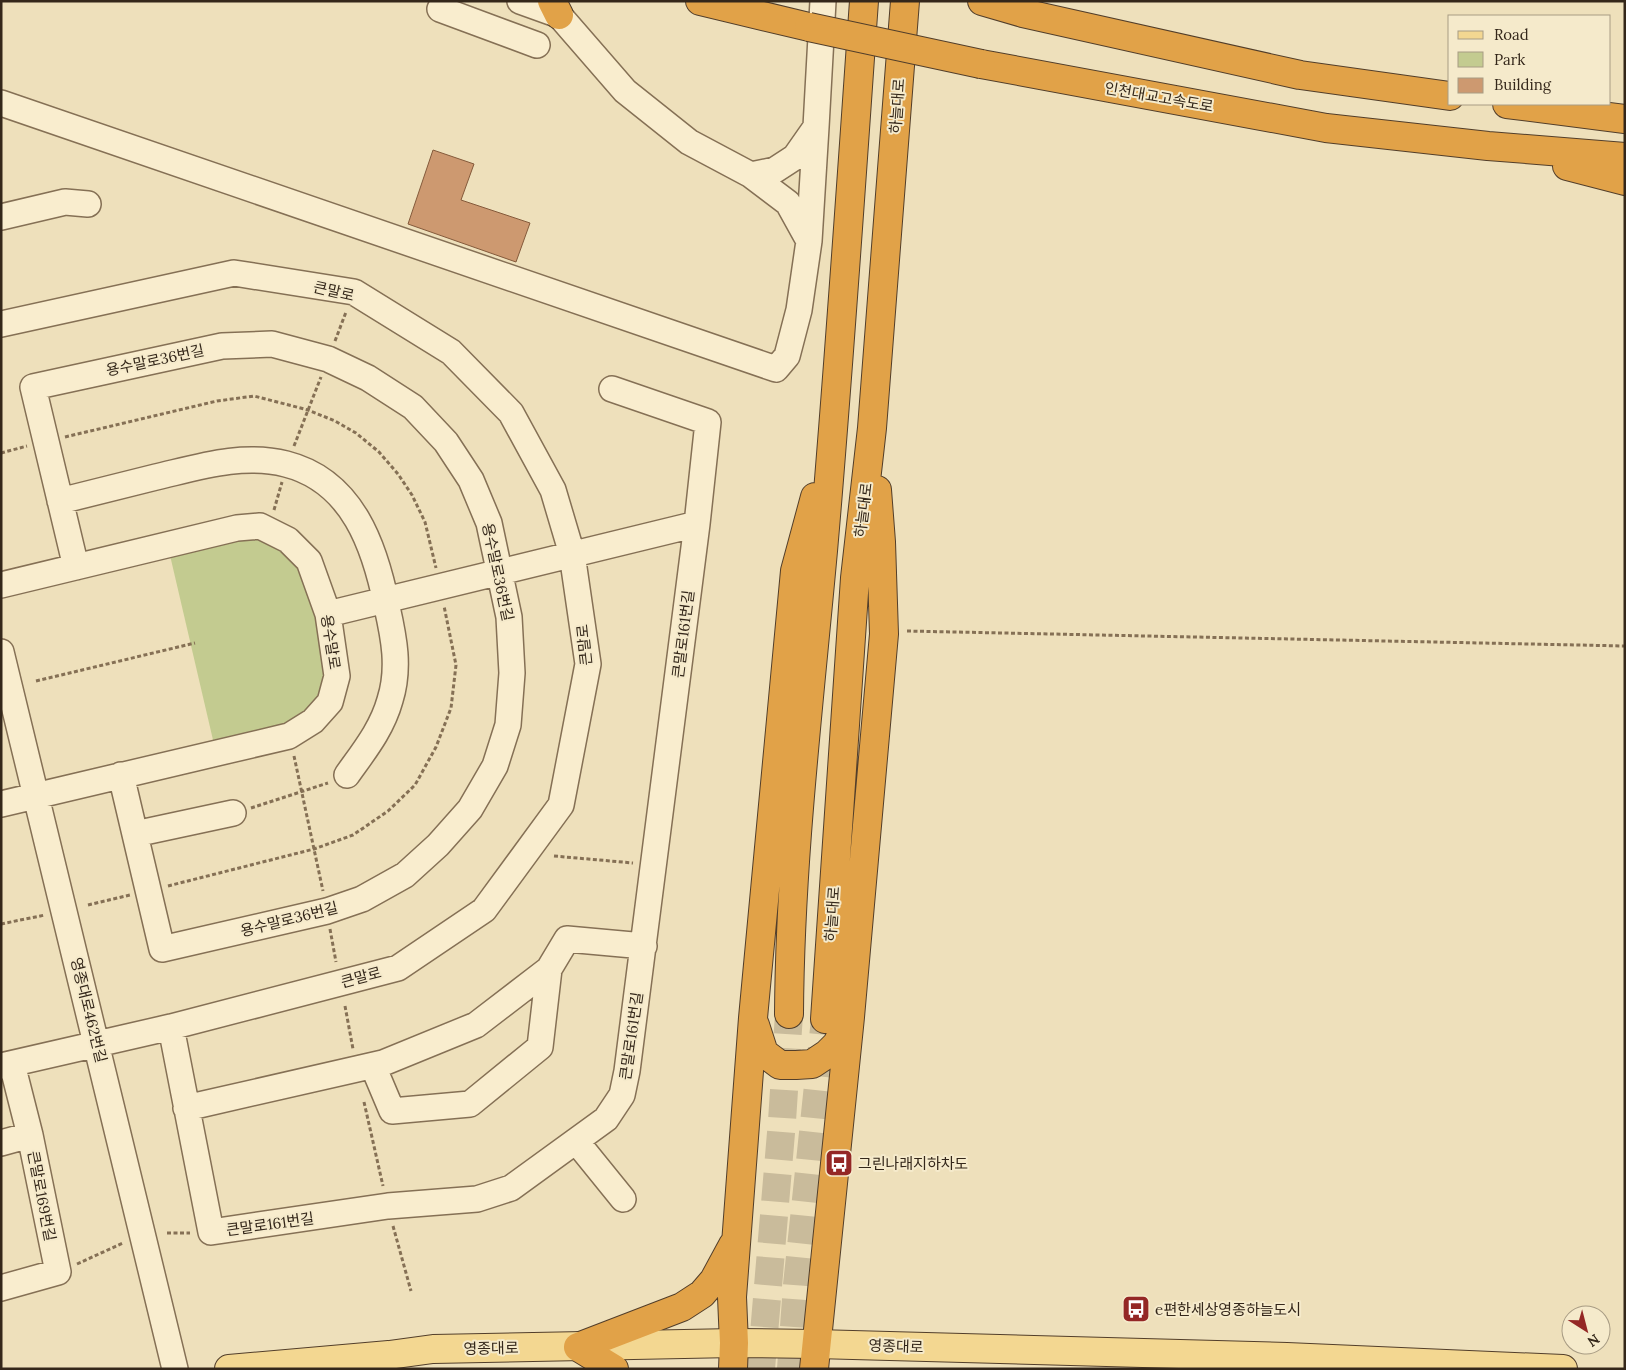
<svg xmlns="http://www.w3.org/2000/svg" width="1626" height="1370" font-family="Lora,'Noto Sans KR',serif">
	<rect width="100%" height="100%" fill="#eee0bb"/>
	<path fill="#c3cb90" d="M244,534L267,537L305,573L327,656L324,688L310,706L290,723L213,740L169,551Z"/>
	<path fill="#cd9970" stroke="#845a3b" d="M433,150L474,164L461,200L530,223L516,262L408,224Z"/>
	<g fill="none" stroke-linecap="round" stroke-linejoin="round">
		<path stroke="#c9bb9b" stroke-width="28" stroke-dasharray="28 14" stroke-linecap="butt" d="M761,1369L782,1121L789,1014
			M791,1369L797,1285L825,1019"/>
		<defs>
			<path id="minor" d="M520,1L559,15L625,91L689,142L751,175L775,170L795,157L816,127L823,1
				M440,9L537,45
				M1,103L776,369L787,356L799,310L809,241L816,127
				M751,175L788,203L809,241
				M1,217L65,202L88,204
				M1,324L234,273L354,292L451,352L511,413L553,490L572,554L588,664L561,805L484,910L398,968L171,1027L1,1066
				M60,501C92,493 124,485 156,477C199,467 242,453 286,464C353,481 375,547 387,607C394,638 400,668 390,700C382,729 364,751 347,775
				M76,567L33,387L222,346L272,344L328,359L368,378L413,407L446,442L471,480L489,523L509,617L512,673L508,725L495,766L470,809L438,845L405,875L362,899L327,911L162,949L121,775
				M1,585L237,528L260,526L288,540L309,561L328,614L337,676L330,702L313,721L289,736L1,804
				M328,614L697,524
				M1,652L175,1369
				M135,834L233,813
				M171,1027L211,1232L388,1206L477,1199L511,1188L606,1119L622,1095L627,1071L697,524L708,422L612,389
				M373,1066L392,1111L470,1104L540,1047L549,969
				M186,1108L383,1063L476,1025L549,969L567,939L644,946
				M576,1141L623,1199
				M1,1143L30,1135
				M1,1288L58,1272L30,1135L12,1064"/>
			<path id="major" d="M229,1369L389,1355L433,1349L734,1343L816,1344L1287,1357L1563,1369"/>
			<path id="highway" d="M552,1L559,15
				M700,1L809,27
				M982,1L1023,13L1300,75L1450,96
				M981,64L1326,128L1488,146L1625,157
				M1507,104L1625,119
				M1567,166L1625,181
				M789,1014C790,859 809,705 823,551C839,368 851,185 864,1
				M825,1019L855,578L872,428L905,1
				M755,1025L764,1053L780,1065H796L812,1064L827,1054L837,1044L847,1023
				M578,1347L682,1307L702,1294L714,1280L733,1245
				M578,1347L614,1369
				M733,1369L734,1343L732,1297L753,1018L795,571L815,497
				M814,1369L850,1017L884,634L881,542L877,490"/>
		</defs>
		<use href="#minor" stroke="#857055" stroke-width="28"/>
		<use href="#major" stroke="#523e2a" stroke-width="30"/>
		<use href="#highway" stroke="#523e2a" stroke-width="30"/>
		<path stroke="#857055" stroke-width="3" stroke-dasharray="4 2.5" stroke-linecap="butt" d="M335,341L346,312
			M65,437L217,401L254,396L308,410L335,421L356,433L379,452L398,474L412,495L425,522L436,568
			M294,446L321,377
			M1,453L27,446
			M274,510L282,482
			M907,631L1625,646
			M36,681L195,643
			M294,756L323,891
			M251,808L328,783
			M554,856L633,863
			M168,886L314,849L353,835L388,811L415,785L436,747L451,708L456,665L444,606
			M88,905L130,895
			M1,924L45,915
			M330,929L336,962
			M345,1006L353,1049
			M364,1102L383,1186
			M393,1226L411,1291
			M167,1233H190
			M77,1264L123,1243"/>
		<use href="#minor" stroke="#f9edce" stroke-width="25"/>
		<use href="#major" stroke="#f3d791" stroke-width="28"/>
		<use href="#highway" stroke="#e1a248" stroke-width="28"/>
		<defs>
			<path id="highway-bridge" d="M809,27L981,64"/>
		</defs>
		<use href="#highway-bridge" stroke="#523e2a" stroke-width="30" stroke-linecap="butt"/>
		<use href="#highway-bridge" stroke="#e1a248" stroke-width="28"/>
	</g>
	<defs>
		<symbol id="bus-square" viewBox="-11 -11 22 22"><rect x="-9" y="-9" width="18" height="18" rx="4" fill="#942725" stroke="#f5eacb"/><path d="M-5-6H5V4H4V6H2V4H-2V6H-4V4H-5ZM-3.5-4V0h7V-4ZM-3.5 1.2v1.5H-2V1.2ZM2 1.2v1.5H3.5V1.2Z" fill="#fff"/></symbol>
	</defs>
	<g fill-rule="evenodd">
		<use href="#bus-square" x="823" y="1147" width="32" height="32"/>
		<use href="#bus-square" x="1120" y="1293" width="32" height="32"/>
	</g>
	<g text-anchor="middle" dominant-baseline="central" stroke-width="4" stroke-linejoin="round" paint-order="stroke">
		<g font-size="15" fill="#34271a" stroke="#f5eacb">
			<text transform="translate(1159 97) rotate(10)">인천대교고속도로</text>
			<text transform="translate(897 106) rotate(-86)">하늘대로</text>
			<text transform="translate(334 291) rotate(13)">큰말로</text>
			<text transform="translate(155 360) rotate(-12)">용수말로36번길</text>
			<text transform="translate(863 510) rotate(-83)">하늘대로</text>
			<text transform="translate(498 572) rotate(78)">용수말로36번길</text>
			<text transform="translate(683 634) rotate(-83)">큰말로161번길</text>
			<text transform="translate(331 642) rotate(81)">용수말로</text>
			<text transform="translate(584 645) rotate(-96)">큰말로</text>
			<text transform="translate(832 914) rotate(-86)">하늘대로</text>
			<text transform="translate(289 919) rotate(-14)">용수말로36번길</text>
			<text transform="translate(361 977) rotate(-15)">큰말로</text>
			<text transform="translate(89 1010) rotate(76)">영종대로462번길</text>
			<text transform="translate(631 1036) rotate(-82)">큰말로161번길</text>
			<text transform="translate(42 1196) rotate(79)">큰말로169번길</text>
			<text transform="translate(270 1224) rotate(-8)">큰말로161번길</text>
			<text transform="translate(896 1346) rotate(2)">영종대로</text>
			<text transform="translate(491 1348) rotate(-1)">영종대로</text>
		</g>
		<g font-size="15" fill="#34271a" stroke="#f5eacb" text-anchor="start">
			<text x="858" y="1163">그린나래지하차도</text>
			<text x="1155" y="1309">e편한세상영종하늘도시</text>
		</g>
	</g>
	<rect width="1626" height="1370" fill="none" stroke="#34271a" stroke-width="5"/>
	<rect x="1448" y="15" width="162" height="90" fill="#f5eacb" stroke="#a89c84"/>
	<rect x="1458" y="31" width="25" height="8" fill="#f3d791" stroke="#a89c84"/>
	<text x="1494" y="40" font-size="15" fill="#34271a">Road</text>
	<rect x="1458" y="52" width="25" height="15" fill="#c3cb90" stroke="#a89c84"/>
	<text x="1494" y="65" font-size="15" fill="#34271a">Park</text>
	<rect x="1458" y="78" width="25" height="15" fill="#cd9970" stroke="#a89c84"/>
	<text x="1494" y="90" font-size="15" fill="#34271a">Building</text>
	<g transform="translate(1586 1330) rotate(144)"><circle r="24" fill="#f5eacb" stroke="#a89c84"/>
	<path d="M0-4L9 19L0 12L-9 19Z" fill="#942725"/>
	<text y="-8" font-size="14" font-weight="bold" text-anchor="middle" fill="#34271a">N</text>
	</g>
</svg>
